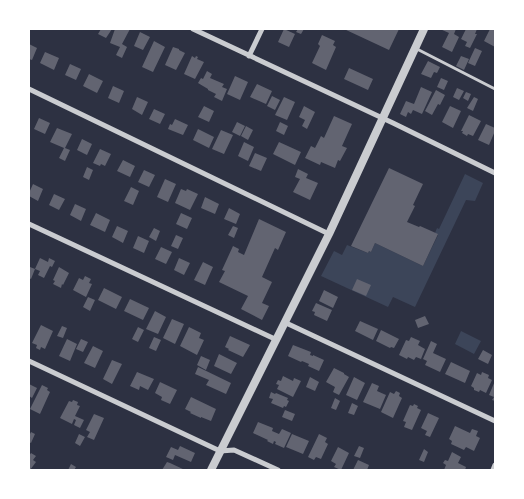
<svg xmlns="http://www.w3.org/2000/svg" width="524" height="499" font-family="Manrope,sans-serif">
	<rect width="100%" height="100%" fill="#2d3142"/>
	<path fill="#3c4559" d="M465,174L483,183L475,201L466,200L415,307L393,297L388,307L321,276L334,251L342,255L347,245L368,253L369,251L371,252L375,243L423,266L438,235L435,233L437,228L439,229Z
		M461,331L481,341L474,354L455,344Z"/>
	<path fill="#626471" d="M101,29H112L106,38L98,34Z
		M115,29H130L122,44L127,47L122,58L116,55L120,47L110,43Z
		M284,29L295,34L289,47L278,42Z
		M298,29H304L301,34L296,32Z
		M344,29H399L389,50Z
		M440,29H456L454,34L459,37L452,52L442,47L449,33Z
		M466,29H477L475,34H477L470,48L465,46L467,42L461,39Z
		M490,29H495V47L484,41Z
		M140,32L150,37L143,50L134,46Z
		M322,35L335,41L333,45L336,47L326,70L312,63L320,46L318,44Z
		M154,41L165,47L153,72L142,67Z
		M29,44L37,48L32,60L29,59Z
		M173,47L179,49V50L185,53L176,70L165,65Z
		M475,48L482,51L475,66L468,63Z
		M45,52L59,58L54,70L40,63Z
		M192,56L195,58L196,56L198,57L197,59L204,62L195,79L184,74Z
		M461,56L469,59L464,70L456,66Z
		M428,61L440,67L437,73L434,72L431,78L421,74Z
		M70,64L81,69L76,80L65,75Z
		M349,68L373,79L368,90L344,79Z
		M207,71L212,74L210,78L224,84L222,87L227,89L222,101L214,97L216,94L208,90V89L198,83L201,78L203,79Z
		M89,74L103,81L97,93L83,86Z
		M235,76L248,82L240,100L227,94Z
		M441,78L448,81L444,90L437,87Z
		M257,84L272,91L266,104L250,97Z
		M113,86L124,91L119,103L108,98Z
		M421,87L432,92L422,114L413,110L411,114L408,112L406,117L400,114L406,101L414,104Z
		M457,88L464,91L459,100L453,97Z
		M436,90L445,95L440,105L438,104L432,115L425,111Z
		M466,92L471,94L468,101L463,98Z
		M272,96L280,100L275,110L267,106Z
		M137,97L148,102L142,115L132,109Z
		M284,97L295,102L287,120L275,115Z
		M474,97L478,99L473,111L467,108Z
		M204,106L214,111L209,122L198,117Z
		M304,106L315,112L307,129L302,126L305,120L299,117Z
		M450,106L461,111L453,128L442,122Z
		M154,109L165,114L160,124L149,119Z
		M469,115L481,121L473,136L468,134L467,136L462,133L463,131H461Z
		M334,116L352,124L342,146L347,148L340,161L338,160L335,168L321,162L320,165L305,158L311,146L315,148L321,136L324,138Z
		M39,118L50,123L45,134L34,129Z
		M175,119L188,125L183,135L168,129L170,124L172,125Z
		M237,122L245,126L240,136L232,132Z
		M280,122L288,126L284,135L276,131Z
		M486,124L495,128V131L489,145L478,140Z
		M246,126L253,130L248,140L241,136Z
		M57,128L72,134L65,148L70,150L65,161L59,158L64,148L50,142Z
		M198,129L214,137L209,148L193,140Z
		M221,130L233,135L224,154L212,149Z
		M82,139L92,144L87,155L77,150Z
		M244,142L254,147L248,161L238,156Z
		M279,142L301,152L295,165L273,154Z
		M100,149L111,154L105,166L101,164L100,166L93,163Z
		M255,153L267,158L261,171L249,166Z
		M123,160L135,166L130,177L117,171Z
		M87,167L93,170L89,180L83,177Z
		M389,168L423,184L413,205L415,206L407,222L419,227L420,226L438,234L423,266L375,243L371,252L369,251L368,253L351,246Z
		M298,169L308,174L306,178L318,183L310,200L293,192L300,179L295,177Z
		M144,170L155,175L149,187L138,182Z
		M165,179L176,184L168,202L157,197Z
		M33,184L43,189L38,201L29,196V193Z
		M131,187L139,191L133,205L124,201Z
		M181,189L186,191L187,189L198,194L190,210L175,203Z
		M54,194L65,199L59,210L49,205Z
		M205,197L219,204L215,214L201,208Z
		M75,204L86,209L81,221L70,215Z
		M229,208L240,214L236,224L224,219Z
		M96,213L110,220L105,232L90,225Z
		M181,213L192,218L187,229L176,224Z
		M259,219L286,232L278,250L275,248L262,277L272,282L262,303L269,306L262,320L241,309L248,296L219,282L225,271L222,270L233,246L239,249L238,252L244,255Z
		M117,226L128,231L123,243L112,237Z
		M233,226L238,228L234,238L228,235Z
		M154,228L160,231L156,241L149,237Z
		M176,235L183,238L178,249L171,246Z
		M138,236L149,241L144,253L133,248Z
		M161,247L172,252L166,264L155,259Z
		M40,258L48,262L49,258L55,261L52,267L50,266L44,278L38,275L40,271L35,269Z
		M179,258L190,263L184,275L174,270Z
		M203,262L213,267L205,285L194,280Z
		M30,267L35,269L31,279L29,278Z
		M59,267L69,273L63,285L62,284L61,288L53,284L55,281L53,280Z
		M85,276L91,279L89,283L92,284L86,297L73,290L79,278L83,280Z
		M357,279L371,285L366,296L352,290Z
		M104,288L122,297L116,309L98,300Z
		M324,290L338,297L333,308L319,301Z
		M88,297L95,300L90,311L83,307Z
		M130,299L149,308L143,320L124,311Z
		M316,303L332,310L327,321L314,315L315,312L312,311Z
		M155,311L166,317L158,334L146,329Z
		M425,316L429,324L418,328L415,320Z
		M172,319L184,324L175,344L163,338Z
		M360,321L378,329L373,340L355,331Z
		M41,325L53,331L45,349L41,347L40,350L36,348L37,345L32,343Z
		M62,326L67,328L63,338L57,336Z
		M138,327L144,330L138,342L132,339Z
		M189,327L201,333L199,338L204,340L197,355L180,346Z
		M381,330L399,339L394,348L391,347L390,348L376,341Z
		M230,336L250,345L243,357L228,350L229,349L225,347Z
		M154,337L161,340L156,351L149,348Z
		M411,337L420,341L418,345L425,349L421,359L416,357L414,360L408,357L407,359L399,355L406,340L409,341Z
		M67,339L77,344L70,361L59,356Z
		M81,339L88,342L83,352L76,349Z
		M431,341L437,344L433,353L446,359L440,372L425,365L427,361L423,359Z
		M293,345L311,352L310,355L313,356V355L324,360L319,371L308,366L309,364L302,361L301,362L288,356Z
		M93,346L103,351L95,368L84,363Z
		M483,350L492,355L488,364L478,359Z
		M219,354L237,363L231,374L214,366Z
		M201,356L210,360L206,370L197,365Z
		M112,360L122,364L112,384L103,379Z
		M451,362L470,371L465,383L445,374Z
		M198,367L231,383L226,394L206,385L209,380L195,374Z
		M334,368L344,373V374L349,377L339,395L333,392L335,387L326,382Z
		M137,372L154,379L148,390L140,386L139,390L130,386Z
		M482,372L489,375L488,378L492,380L486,393L480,390L479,392L474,390V388L471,386L477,373L481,375Z
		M283,376L293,381L294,378L301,381L293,397L277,389L279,385L276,384L278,380L281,381Z
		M310,377L319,382L315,391L306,387Z
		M354,377L365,383L357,400L346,395Z
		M495,381V401L492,400L494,397L489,395Z
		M160,382L177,390L170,404L161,400L162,397L155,393Z
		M372,383L379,386L377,391L386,395L380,409L363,402Z
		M29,384L37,388L32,398L29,396Z
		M42,385L48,388L47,390L50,392L40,414L30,409Z
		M396,391L400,393L399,396L402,398L393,418L381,412L390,392L394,394Z
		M271,392L275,394L276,393L288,398L287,400L289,401L286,407L284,406L283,408L271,403L273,399L269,398Z
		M191,397L216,409L211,421L201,417V418L190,413L191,412L185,409Z
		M335,398L340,401L336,410L331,408Z
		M73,400L78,402L77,405L80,406L75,416L84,420L80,428L74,425L76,420L74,419L72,424L60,418L69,401L72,402Z
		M352,403L358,406L354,415L348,413Z
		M414,404L418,406L417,408L421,410L412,430L404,427L406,422L403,421L410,405L413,406Z
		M285,410L295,414L292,421L282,417Z
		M428,413L439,418L430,437L425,435L427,431L421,428Z
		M94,414L104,418L94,440L87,437L90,432L86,430Z
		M258,422L273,428L272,431L279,434L282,429L291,433L284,448L275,444L276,442L274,441L273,444L267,441L268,440L253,433Z
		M455,426L470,433L472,429L478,431L476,436L480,438L474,451L466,447L464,450L451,444L452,441L449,439Z
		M31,432L35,434L31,443L29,442V436Z
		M79,434L85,437L80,446L75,443Z
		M292,434L309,441L303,454L286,447Z
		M319,434L327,438L325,442L328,444L321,459L316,457L314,460L308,457Z
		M180,446L195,453L191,462L175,455L173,460L166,457L171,447L178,450Z
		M359,446L364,448L360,458L354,456Z
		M338,447L349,453L341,470L334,467L336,464L331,461Z
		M424,449L428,452L424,462L419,460Z
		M452,452L461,457L458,463L466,467L465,470H444L446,465L443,463L445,460L448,461Z
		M31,453L36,456L33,460L36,462L30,470H29V456Z
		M358,460L369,465L367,470H353Z
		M167,462L170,463L185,470H162Z
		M71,464L76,467L74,470H68Z"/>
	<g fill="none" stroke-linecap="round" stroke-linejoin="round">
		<path stroke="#caccd0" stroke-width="3" d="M415,48L495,89"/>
		<path stroke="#caccd0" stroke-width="5" d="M193,29L393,123L495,173
			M249,56L262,29
			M29,89L329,234
			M29,224L277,340
			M284,322L495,421
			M29,361L220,451L234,450L278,470
			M493,470L495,465"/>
		<path stroke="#caccd0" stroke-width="8" d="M211,470L329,234L424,29"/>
	</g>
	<rect width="524" height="499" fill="none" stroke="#ffffff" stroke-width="60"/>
</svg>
